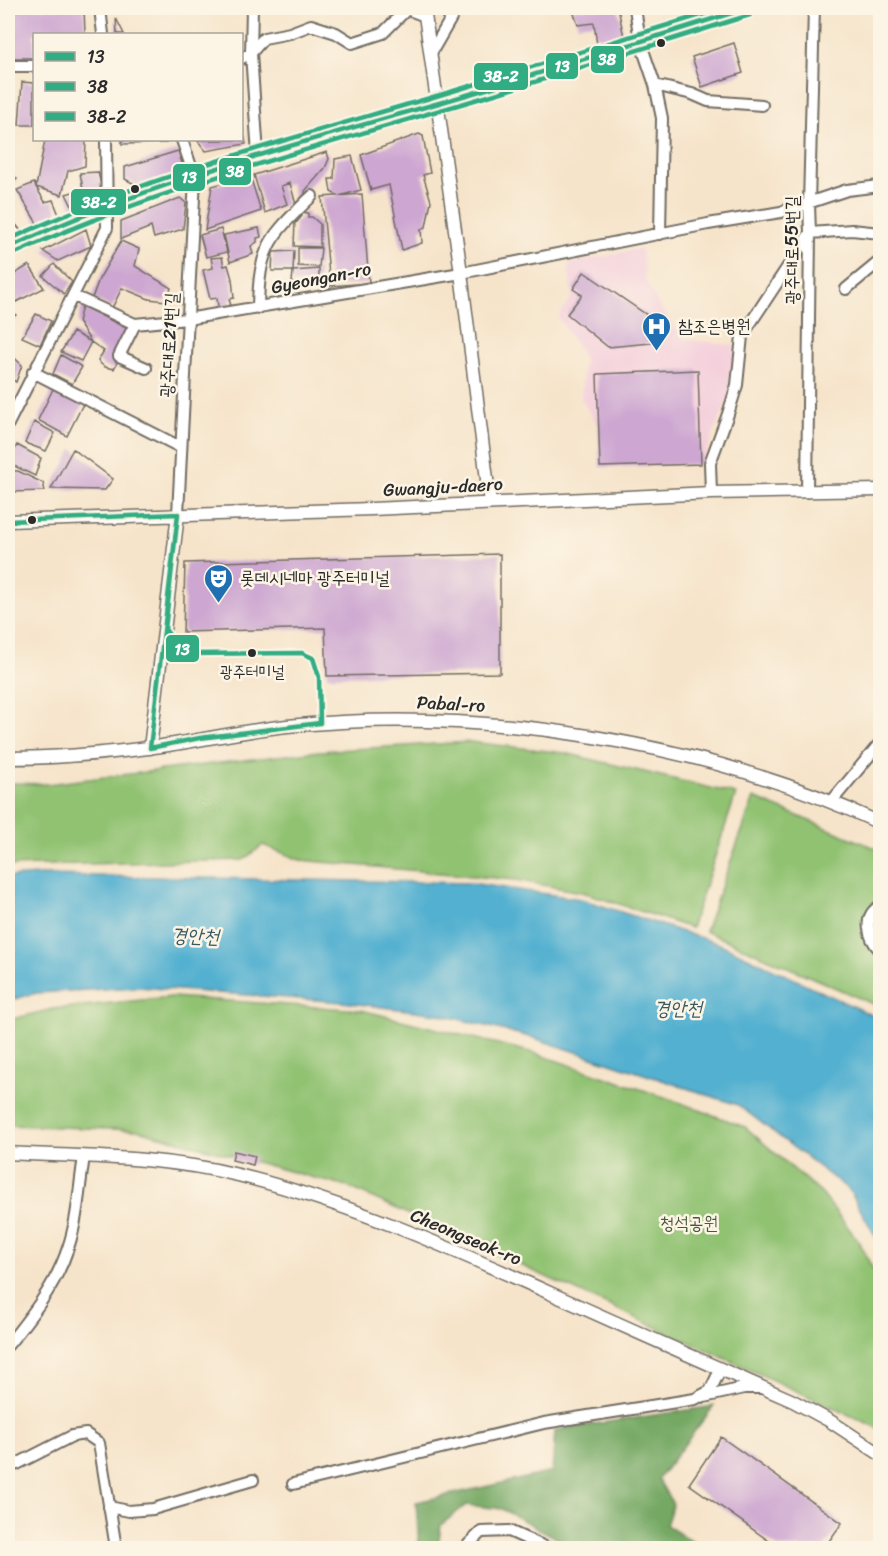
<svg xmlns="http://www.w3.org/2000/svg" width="888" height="1556" font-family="Sriracha,'Poor Story',sans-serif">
	<rect width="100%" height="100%" fill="#fcf5e5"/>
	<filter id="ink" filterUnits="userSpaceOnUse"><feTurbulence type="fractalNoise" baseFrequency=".0167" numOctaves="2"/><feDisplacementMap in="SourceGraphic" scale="12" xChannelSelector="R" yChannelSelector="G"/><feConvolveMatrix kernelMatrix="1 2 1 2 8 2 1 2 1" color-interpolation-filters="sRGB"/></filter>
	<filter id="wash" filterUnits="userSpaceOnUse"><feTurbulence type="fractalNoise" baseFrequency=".008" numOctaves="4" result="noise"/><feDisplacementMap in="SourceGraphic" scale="24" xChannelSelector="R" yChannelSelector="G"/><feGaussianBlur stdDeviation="1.35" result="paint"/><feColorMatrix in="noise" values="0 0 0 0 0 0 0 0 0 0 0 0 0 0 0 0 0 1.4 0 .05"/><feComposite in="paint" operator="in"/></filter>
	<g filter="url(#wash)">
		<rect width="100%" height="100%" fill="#f6e4ca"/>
		<path fill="#f4cfdc" d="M641,248L646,281L660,307L683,339L734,345L737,369L734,385L701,464L600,467L599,427L581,399L584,358L558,317L572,297L568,264Z"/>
		<path fill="#91c272" stroke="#5e764e" stroke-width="1.5" d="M471,742L565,753L736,794L691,928L586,893L516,880L300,860L263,845L243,860L8,866V783L48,784L319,751Z
			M754,798L880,850V1007L705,931Z
			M172,997L361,1010L534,1053L670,1099L745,1127L822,1194L857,1239L880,1283V1429L351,1188L138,1130L8,1125V1020L53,1009Z"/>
		<path fill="#74a864" stroke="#506a48" stroke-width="1.5" d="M714,1406L658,1479L673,1504L666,1525L702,1548H575L502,1509L466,1505L441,1525L438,1548H419L416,1502L552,1472L555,1430Z"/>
		<path fill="#52b0d0" stroke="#3e6e7e" stroke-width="1.5" d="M40,875L470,883L581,899L720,944L880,1019V1244L849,1190L738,1105L534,1038L438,1014L342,1002L139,987L36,993L8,1001V877Z"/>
		<g id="blocks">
			<path fill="#cda7d1" d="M8,8H84L85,34H34V58H8Z
				M572,8H618L624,37L597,45L594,23L578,25Z
				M687,8H713L689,14Z
				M116,18L124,34H117Z
				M734,43L743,73L702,87L692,57Z
				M22,82L34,83V125H19Z
				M242,126L246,144L206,151L197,140H242Z
				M419,134L423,136L430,173L423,175L431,201L426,227L421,229L422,243L402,250L389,185L371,190L361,155Z
				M45,140H86L85,166L68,171L62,195L36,187L45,202L53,200L59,215L38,225L17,190L34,183L36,187Z
				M122,140H165L166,143L122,144Z
				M178,151L185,173L140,187L125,179V167Z
				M327,152L329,159L325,168L305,191V194L296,205L290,183L281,186L287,204L265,213L254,175Z
				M352,156L361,190L339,196L331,192L329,179H334L335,159Z
				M8,170L17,179L8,187Z
				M98,172L102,189L95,203L74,210L66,194L83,189L80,173Z
				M250,176L261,211L205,230L212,186Z
				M362,194L369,283L330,286L322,197Z
				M180,198L186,203L183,229L154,238L151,227L121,239V221Z
				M302,212L308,213V217H312L320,224V247L294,246L295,221L297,222L302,216Z
				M259,228L261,237L257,238V242L251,246L253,254L230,262L224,235Z
				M86,229L91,246L58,261L43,251Z
				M221,229L227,252L206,257L200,235Z
				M121,241L139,249L135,266L171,288L166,301L149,299L122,288L112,308L92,298L99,279Z
				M298,248H321L319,267L298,266Z
				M294,251L293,271H272L273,252Z
				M222,257L224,266L228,265L232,279L234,298L229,299L231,306L221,308L218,306L217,298L210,299L203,270L213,268L211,258Z
				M54,264L72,282L64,294L43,276Z
				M29,265L44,288L8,306L16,315L8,319V278Z
				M319,269V284L292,283L293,271Z
				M584,272L663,326L651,343L608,347L567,314L582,295L573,289Z
				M82,306L128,329L129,335L114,369L105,367L101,364L98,360L104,351L91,342L78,322Z
				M36,314L51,321L40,345L22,337Z
				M73,332L91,342L81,361L61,352Z
				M8,352L22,365L16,382L8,377Z
				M61,355L82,367L72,384L53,374Z
				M698,370L701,464L600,467L597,374Z
				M54,387L83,404L67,436L38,420Z
				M34,422L55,433L46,451L25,443Z
				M17,445L41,458L35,476L8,463Z
				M73,449L113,479L105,490L51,489Z
				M8,471H18L43,483L45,491L8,492Z
				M500,554V673L327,676L325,628L183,632L185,563Z
				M234,1151L255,1156L253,1165L232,1160Z
				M721,1437L842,1523L824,1548H779L689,1484Z"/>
		</g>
	</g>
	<g filter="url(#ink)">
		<use href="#blocks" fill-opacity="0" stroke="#726c63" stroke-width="1.5"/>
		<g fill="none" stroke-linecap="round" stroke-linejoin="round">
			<defs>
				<path id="minor" d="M100,8L103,34
					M252,8L251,53L258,155
					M635,8L640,41L655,85L662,118L660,234
					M431,53L457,8
					M242,58L251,53L264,38L290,33L311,25L336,33L352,43L383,33L407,9L425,16
					M8,66H34
					M655,85L692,94L708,101L762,105
					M8,225L21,240
					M846,289L880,261
					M74,296L135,324L187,319L461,273L708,224L781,212L847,190L880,186
					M258,308C259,246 270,237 312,196
					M135,324L119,356L146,368
					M33,372L180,447
					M8,424L107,228L106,140
					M807,492L810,233L809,204L814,8
					M711,493L710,463L728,414L737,385L742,336L810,233L852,230L880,233
					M178,514L195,178L182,140
					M832,801L880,743
					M880,906C862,916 868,938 880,950
					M8,1345C32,1315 56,1285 68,1248C78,1219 79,1187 84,1157
					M704,1397L744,1388H763
					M8,1467L17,1464L72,1436L86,1434L99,1443L116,1548
					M293,1484L544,1423L695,1399L710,1391L720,1370
					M109,1507L129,1511L153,1509L253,1480
					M465,1548L481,1532L509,1531L547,1548"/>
				<path id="tertiary" d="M424,8L461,273L490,503
					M8,248L64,222L106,207L258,155L436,104L748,8
					M8,521L372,509L711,493L880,490
					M150,748L178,514
					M8,758C54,758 101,754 148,748C194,742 240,731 287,726C482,706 702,741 880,823
					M8,1153C84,1157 163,1156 238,1175C347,1202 450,1248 552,1294C632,1330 713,1366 793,1401L830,1421L880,1454"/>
			</defs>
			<use href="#minor" stroke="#726c63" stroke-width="14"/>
			<use href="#tertiary" stroke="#726c63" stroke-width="15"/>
			<use href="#minor" stroke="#fff" stroke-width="10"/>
			<use href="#tertiary" stroke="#fff" stroke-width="12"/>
			<defs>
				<path id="bus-1" d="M8,248C143,185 289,146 432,105C538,75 643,40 748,8
					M178,514L165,629L175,643L189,654L302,653L313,658L319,677L320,723L200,738L150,748Z
					M8,521L178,514"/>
				<path id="bus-2" d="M11,255C147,192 294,154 437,111C542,81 646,47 750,15"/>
				<path id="bus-3" d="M8,240C144,177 290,139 433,97C531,68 627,37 724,8"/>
			</defs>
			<use href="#bus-1" stroke="#fcf5e5" stroke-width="9"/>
			<use href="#bus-2" stroke="#fcf5e5" stroke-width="9"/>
			<use href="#bus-3" stroke="#fcf5e5" stroke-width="9"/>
			<use href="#bus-1" stroke="#31ac83" stroke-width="4.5"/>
			<use href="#bus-2" stroke="#31ac83" stroke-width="4.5"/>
			<use href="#bus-3" stroke="#31ac83" stroke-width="4.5"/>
		</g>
	</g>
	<defs>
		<symbol id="hospital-pin" viewBox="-11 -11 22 30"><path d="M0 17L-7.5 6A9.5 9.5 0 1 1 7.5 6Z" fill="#1f6fb2" stroke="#fcf5e5"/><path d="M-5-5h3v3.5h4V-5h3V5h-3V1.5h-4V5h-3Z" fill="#fff"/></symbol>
		<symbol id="theatre-pin" viewBox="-11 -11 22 30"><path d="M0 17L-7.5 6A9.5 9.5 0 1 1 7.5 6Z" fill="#1f6fb2" stroke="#fcf5e5"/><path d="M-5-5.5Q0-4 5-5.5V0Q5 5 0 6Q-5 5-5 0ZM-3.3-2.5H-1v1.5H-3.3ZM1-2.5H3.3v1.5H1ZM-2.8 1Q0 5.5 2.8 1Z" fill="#fff"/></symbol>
	</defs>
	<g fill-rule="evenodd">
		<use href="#hospital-pin" x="640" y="310" width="33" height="45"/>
		<use href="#theatre-pin" x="202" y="562" width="33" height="45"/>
	</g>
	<g fill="#2b2b2b" stroke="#fcf5e5" stroke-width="2">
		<circle cx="661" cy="43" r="5"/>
		<circle cx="135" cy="189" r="5"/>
		<circle cx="32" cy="520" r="5"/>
		<circle cx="252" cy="653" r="5"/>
	</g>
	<g text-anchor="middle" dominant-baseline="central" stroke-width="5" stroke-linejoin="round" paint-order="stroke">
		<g font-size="16" fill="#2b2b2b" stroke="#fcf5e5">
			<text x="252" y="671">광주터미널</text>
		</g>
		<g font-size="18" fill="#2b2b2b" stroke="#fcf5e5">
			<text transform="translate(792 250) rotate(-90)">광주대로55번길</text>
			<text transform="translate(321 278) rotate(-11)">Gyeongan-ro</text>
			<text transform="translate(169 345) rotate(-87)">광주대로21번길</text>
			<text transform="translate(443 487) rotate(-3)">Gwangju-daero</text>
			<text transform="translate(451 704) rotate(3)">Pabal-ro</text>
			<text transform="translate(466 1237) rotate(23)">Cheongseok-ro</text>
		</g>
		<g font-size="18" fill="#2b2b2b" stroke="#fcf5e5" text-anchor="start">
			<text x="678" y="326">참조은병원</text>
			<text x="240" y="578">롯데시네마 광주터미널</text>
		</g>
		<g font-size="18" fill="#4a5840" stroke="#fcf5e5">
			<text x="689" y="1223">청석공원</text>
		</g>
		<g font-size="20" font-style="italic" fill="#395a65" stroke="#fcf5e5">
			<text transform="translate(195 936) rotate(2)">경안천</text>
			<text x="678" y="1008">경안천</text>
		</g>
	</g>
	<g stroke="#fcf5e5" stroke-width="2">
		<rect x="590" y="45" width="35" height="29" rx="6" fill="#31ac83"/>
		<rect x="545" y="52" width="34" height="28" rx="6" fill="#31ac83"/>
		<rect x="473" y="62" width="56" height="29" rx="6" fill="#31ac83"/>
		<rect x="218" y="157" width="34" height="29" rx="6" fill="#31ac83"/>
		<rect x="172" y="163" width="34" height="29" rx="6" fill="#31ac83"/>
		<rect x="70" y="188" width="57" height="28" rx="6" fill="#31ac83"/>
		<rect x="165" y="634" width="35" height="29" rx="6" fill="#31ac83"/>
	</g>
	<g font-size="16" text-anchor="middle" font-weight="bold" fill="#fff">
		<text x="607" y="65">38</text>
		<text x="562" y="72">13</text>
		<text x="501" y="82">38-2</text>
		<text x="235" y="177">38</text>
		<text x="189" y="183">13</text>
		<text x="99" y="208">38-2</text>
		<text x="182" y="655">13</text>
	</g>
	<rect width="888" height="1556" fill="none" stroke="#fcf5e5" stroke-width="30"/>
	<rect x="33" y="33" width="210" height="108" fill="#fcf5e5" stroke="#a8a49b" stroke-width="1.5"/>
	<rect x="45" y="52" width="30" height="9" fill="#31ac83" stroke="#a8a49b" stroke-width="1.5"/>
	<text x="87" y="63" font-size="18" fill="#2b2b2b">13</text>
	<rect x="45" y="82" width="30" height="9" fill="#31ac83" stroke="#a8a49b" stroke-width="1.5"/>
	<text x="87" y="93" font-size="18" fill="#2b2b2b">38</text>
	<rect x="45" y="112" width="30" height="9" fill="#31ac83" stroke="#a8a49b" stroke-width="1.5"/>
	<text x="87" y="123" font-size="18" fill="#2b2b2b">38-2</text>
</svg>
